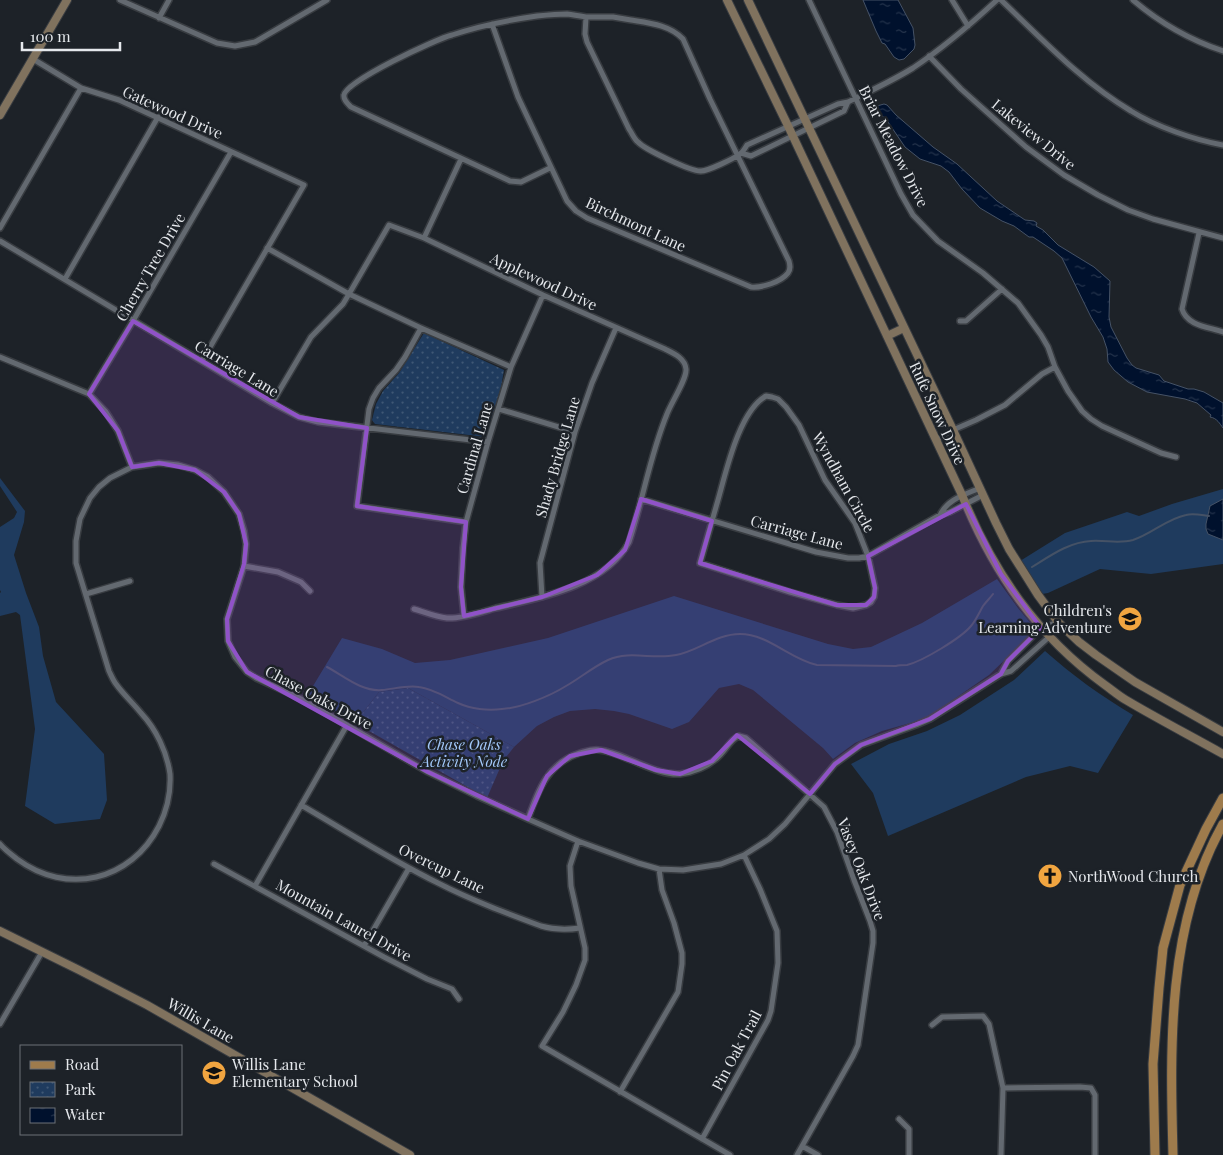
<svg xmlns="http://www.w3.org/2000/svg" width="1223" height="1155" font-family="'Playfair Display',serif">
	<defs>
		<pattern id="park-dots" width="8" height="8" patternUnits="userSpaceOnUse" patternTransform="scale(1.25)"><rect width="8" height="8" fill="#1f3b5e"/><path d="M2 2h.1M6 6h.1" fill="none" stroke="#3f5775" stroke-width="1.8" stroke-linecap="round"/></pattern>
		<pattern id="water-ripples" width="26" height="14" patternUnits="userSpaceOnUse" patternTransform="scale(1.25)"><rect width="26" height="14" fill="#00112d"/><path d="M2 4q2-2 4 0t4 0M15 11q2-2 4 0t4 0" fill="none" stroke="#25344c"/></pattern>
	</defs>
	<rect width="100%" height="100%" fill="#1d2228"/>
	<path fill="#1f3b5e" d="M0,478L25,511L24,522L14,555L26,593L39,627L43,656L56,702L104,754L107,800L100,819L55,824L25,806L35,729L20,615L16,612L0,616V593L1,592L0,590V527L14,518L17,512L0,486Z
		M1223,489V564L1151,574L1100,569L1048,593L1042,594L1020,561L1065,533L1127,512L1139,516L1172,504Z
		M997,579L1018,608L1033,626L1032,634L989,675L931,715L914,722L882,731L855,743L833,759L823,748L753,690L739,684L719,688L689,722L672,729L629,714L614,711L595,709L570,711L554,717L537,726L514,747L408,688L379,692L355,723L307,696L342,638L382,649L415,663L450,660L548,638L674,596L828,644L853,649L871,647L922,623Z
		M1045,651C1072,675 1101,696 1133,715L1098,773L1070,766L1026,777L888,836L873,793L851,764L889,744L927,731L960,715L1014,680Z"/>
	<path fill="url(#park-dots)" d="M424,333L504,370L501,387L486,437L375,424L372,420L376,404L383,391L399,373Z
		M408,688L514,747L503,761L487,798L355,723L379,692Z"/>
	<path fill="url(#water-ripples)" stroke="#455266" d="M863,0H898L913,28L915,45L914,49L904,59L899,60L894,57L885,44L882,43L876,31Z
		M884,104L887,105L896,115L933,147L957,164L997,201L1025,220L1034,221L1037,223L1036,226L1043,230L1058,245L1094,267L1110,281L1109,317L1111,327L1127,358L1132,365L1136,368L1159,375L1164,381L1188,389H1194L1204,392L1223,403V428C1220,424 1217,418 1210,417L1211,415L1197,403L1185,399L1147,392L1128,382L1114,370L1108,362L1107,349L1103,337L1091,317L1062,258L1054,251L1033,237H1029L1014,226L1002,221L980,208L962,189L949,172L941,166L920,159L905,147L888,122L876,109L877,106Z
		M1223,499V540L1208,534L1206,529V524L1210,506Z"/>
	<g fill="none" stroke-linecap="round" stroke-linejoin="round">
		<path stroke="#455266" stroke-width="2" d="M1032,567C1050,556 1069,542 1091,541C1106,540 1119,544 1133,540C1152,534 1166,519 1186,515C1193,513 1201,515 1209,516
			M327,667C344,676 362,692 382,690C394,689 407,685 419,687C434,689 445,697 458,703C471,709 488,711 502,709C521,708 550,696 566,686C580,678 593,667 608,660C630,650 653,660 676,655C698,651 716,634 740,634C768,634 790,659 817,665L896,666C899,665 903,665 907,665C923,661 961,638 971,626C976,620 979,613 983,606C986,602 990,598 993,594"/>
		<defs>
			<path id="street" d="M120,0L217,43L235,46L255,42L327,0
				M809,0L901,194L913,215L938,241L983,273L1018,303L1041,335L1048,347L1055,367L1068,391L1082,411L1091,419L1102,426L1161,453L1176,457
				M952,0L968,26
				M1001,0C1042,39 1082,82 1131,111C1155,126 1194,140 1223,145
				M1133,0C1160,23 1190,40 1223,51
				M586,17L585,34L587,42L629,129C632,133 634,139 638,142C644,149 692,172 701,171C708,171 733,159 740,154C743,152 745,148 747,145L838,104L848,102C870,91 892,81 913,68C943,48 971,24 997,0
				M159,18L169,0
				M492,24L518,97L567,201L576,211L587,218L751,287C762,288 781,282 788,273C791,269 790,265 789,261L710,99L683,39C670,25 650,23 631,20C625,19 619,18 613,17C604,17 595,17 586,17C580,16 574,15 567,14C558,14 547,15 537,16C509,20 479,26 452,35C436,39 346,81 344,95C343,100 348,104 351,107L510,181L521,182L550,168
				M929,56L961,89L1026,147L1064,175L1098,195L1128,210L1153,219L1223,238
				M33,59L81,88L119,100L304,185L202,361
				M741,153L751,156L844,111L848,102
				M0,228L81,88
				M1199,233L1182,309C1187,326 1209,327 1223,332
				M424,238L461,159
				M0,241L272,403L299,417L318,422L488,442
				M267,248L349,294L421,328L511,367
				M65,279L158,117
				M960,321H966L1002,289
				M421,328L405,357L396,370L379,388L373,398L369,409L357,506L466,522
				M0,357L89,394L106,412L118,431L132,467
				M89,394L133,321L231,152
				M766,396L772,397L778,399L786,407L799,425L825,480L855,523L868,556L875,588L874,597L871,602L866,605L853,608L837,605L790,592L700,563C706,542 712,521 718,500C726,472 739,411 766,396Z
				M272,403L311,337L343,304L349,294L389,225L424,238L543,295L665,349C673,353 685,358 686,369C687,379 671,403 667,414C650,455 643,500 629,542C606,586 540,598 496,608C481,612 462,619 447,618C436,617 424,612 414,609
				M499,409L575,432
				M936,440L953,430L976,420L1005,405L1042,374L1055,367
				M641,499L816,552L848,558H859L868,556L940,515L950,512L983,495
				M940,515C948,499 964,495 980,488
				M244,566L278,572L301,582L310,591
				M86,594L130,581
				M542,597L540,563L575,432L592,383L616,328
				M464,616L461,587L463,548L466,522L488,442L511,367L543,295
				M1001,674L1008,661L1041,628L1058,622
				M301,805C346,831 391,860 438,883C471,900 506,913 541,926C555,930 566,930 580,928
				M528,819C538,790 548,763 580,753C587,751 592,749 599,750C609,751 619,755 628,759C644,765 662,775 680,774C695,772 710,766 721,754C727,748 731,739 739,736L746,738L824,807L837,832L854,880L870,921L873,931V943L858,1045L853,1056L797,1155
				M578,841L570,866L571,886L585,948V960L576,985L563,1012L542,1046L730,1155
				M0,844C5,850 11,854 17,859C67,896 131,881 159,826C167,810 171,792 170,774C167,752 156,729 141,713C133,703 123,694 116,684C113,680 111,675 109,671L76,563V541L80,519L90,498L99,487L110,478L132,467L159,463L178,465L195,470L208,477L224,492L239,514L244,531L246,544L244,566L227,619L228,641L235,657L247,672L256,678L289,693L307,702L428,772L477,796L528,819L578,841L638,863L659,869L683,870L721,864L744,855L769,839L785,824L835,764L861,745L916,725L930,719L1001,674L1011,671L1049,637L1058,622
				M214,864L384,957L427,979L452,989L459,999
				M255,886L347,725
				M364,946L409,868
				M0,1024L42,952
				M932,1025L942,1017L983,1016L989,1024L1003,1088L1001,1155
				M1003,1088L1080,1087L1091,1088L1095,1095V1155
				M620,1092L678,992L682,964V953L674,923L662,890L659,869
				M899,1119L909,1129V1155
				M702,1139L768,1020L771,1011L778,963L777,931L760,889L744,855
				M802,1146L818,1155"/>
			<path id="secondary" d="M727,0L790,130L962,495C993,572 1037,636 1105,685C1112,690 1119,696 1126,700C1158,719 1191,736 1223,754
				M748,0L953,430L996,523L1009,549L1038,595L1058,622L1079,642L1096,655L1135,682L1223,732
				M0,115L67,0
				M887,336L904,328
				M0,931L79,970L147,1005L410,1155"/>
			<path id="primary" d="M1155,1155L1153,1064L1159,988L1163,948L1180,885L1206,829L1223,798
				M1173,1155C1170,1044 1167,924 1223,824"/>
		</defs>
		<use href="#street" stroke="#383c41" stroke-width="8"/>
		<use href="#secondary" stroke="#383c41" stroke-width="10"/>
		<use href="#primary" stroke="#383c41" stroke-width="11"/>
		<use href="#street" stroke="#636970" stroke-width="5"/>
		<use href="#secondary" stroke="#80725e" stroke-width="8"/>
		<use href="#primary" stroke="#9e7b4c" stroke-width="9"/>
	</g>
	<path fill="#9052c8" fill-opacity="0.2" stroke="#9052c8" stroke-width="4" stroke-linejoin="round" d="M133,321L299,417L367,428L357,506L466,522L461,587L464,616L542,597L597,575L625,550L641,499L712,521L700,563L837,605H866L874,597L875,588L868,556L966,504L1001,574L1041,628L1008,661L1001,674L930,719L861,745L835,764L810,794L737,735L712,761L680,774L656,770L601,750L570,756L547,776L528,819L428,772L247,672L228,641L227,619L244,564L246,544L239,514L224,492L195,470L159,463L132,467L118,431L89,394Z"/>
	<defs>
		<symbol id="school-disc" viewBox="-11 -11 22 22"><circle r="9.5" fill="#f1a540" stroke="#1d2228"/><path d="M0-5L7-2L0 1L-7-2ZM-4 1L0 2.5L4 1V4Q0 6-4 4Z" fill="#111"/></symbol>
		<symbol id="church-disc" viewBox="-11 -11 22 22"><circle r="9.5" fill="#f1a540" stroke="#1d2228"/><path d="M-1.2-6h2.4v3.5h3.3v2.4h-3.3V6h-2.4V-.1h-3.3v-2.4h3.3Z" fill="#111"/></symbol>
	</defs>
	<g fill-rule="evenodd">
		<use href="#school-disc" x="1116" y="605" width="28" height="28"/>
		<use href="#church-disc" x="1036" y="862" width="28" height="28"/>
		<use href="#school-disc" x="200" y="1059" width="28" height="28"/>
	</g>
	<g text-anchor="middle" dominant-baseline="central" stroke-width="5" stroke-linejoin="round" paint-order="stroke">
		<g font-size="15" fill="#e5e8ec" stroke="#1d2228">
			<text transform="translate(173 112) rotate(24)">Gatewood Drive</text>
			<text transform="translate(1034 134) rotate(39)">Lakeview Drive</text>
			<text transform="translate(894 146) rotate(63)">Briar Meadow Drive</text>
			<text transform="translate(636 224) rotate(25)">Birchmont Lane</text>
			<text transform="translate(150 267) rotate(-60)">Cherry Tree Drive</text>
			<text transform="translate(544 281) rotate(25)">Applewood Drive</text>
			<text transform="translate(237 368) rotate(31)">Carriage Lane</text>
			<text transform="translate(938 413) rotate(65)">Rufe Snow Drive</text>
			<text transform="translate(474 448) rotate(-74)">Cardinal Lane</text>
			<text transform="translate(557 457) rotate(-74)">Shady Bridge Lane</text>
			<text transform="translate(844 482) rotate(61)">Wyndham Circle</text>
			<text transform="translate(797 532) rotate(15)">Carriage Lane</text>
			<text transform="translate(319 697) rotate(28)">Chase Oaks Drive</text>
			<text transform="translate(442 868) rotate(26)">Overcup Lane</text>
			<text transform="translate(862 869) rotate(69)">Vasey Oak Drive</text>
			<text transform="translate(344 920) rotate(29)">Mountain Laurel Drive</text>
			<text transform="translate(201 1020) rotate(30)">Willis Lane</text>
			<text transform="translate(736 1050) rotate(-62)">Pin Oak Trail</text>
		</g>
		<g font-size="15" fill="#e5e8ec" stroke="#1d2228" text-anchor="start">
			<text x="1112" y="610" text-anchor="end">Children's<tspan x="1112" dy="17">Learning Adventure</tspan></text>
			<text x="1068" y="876">NorthWood Church</text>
			<text x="232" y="1064">Willis Lane<tspan x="232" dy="17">Elementary School</tspan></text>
		</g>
		<g font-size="15" font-style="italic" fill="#a2c8f9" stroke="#1d2228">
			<text x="464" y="744">Chase Oaks<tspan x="464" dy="17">Activity Node</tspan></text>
		</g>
	</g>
	<rect x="20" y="1045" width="162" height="90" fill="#1d2228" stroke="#6d7176"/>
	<rect x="30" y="1061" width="25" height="8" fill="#9e7b4c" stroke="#6d7176"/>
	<text x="65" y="1070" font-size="15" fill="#e5e8ec">Road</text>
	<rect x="30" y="1082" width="25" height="15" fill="url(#park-dots)" stroke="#6d7176"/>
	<text x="65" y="1095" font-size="15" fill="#e5e8ec">Park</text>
	<rect x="30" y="1108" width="25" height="15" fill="url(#water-ripples)" stroke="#6d7176"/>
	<text x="65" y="1120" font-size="15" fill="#e5e8ec">Water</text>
	<path d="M22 42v8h98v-8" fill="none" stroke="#e5e8ec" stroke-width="2.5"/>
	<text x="30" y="42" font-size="15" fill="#e5e8ec" stroke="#1d2228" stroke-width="4" paint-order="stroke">100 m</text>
</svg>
